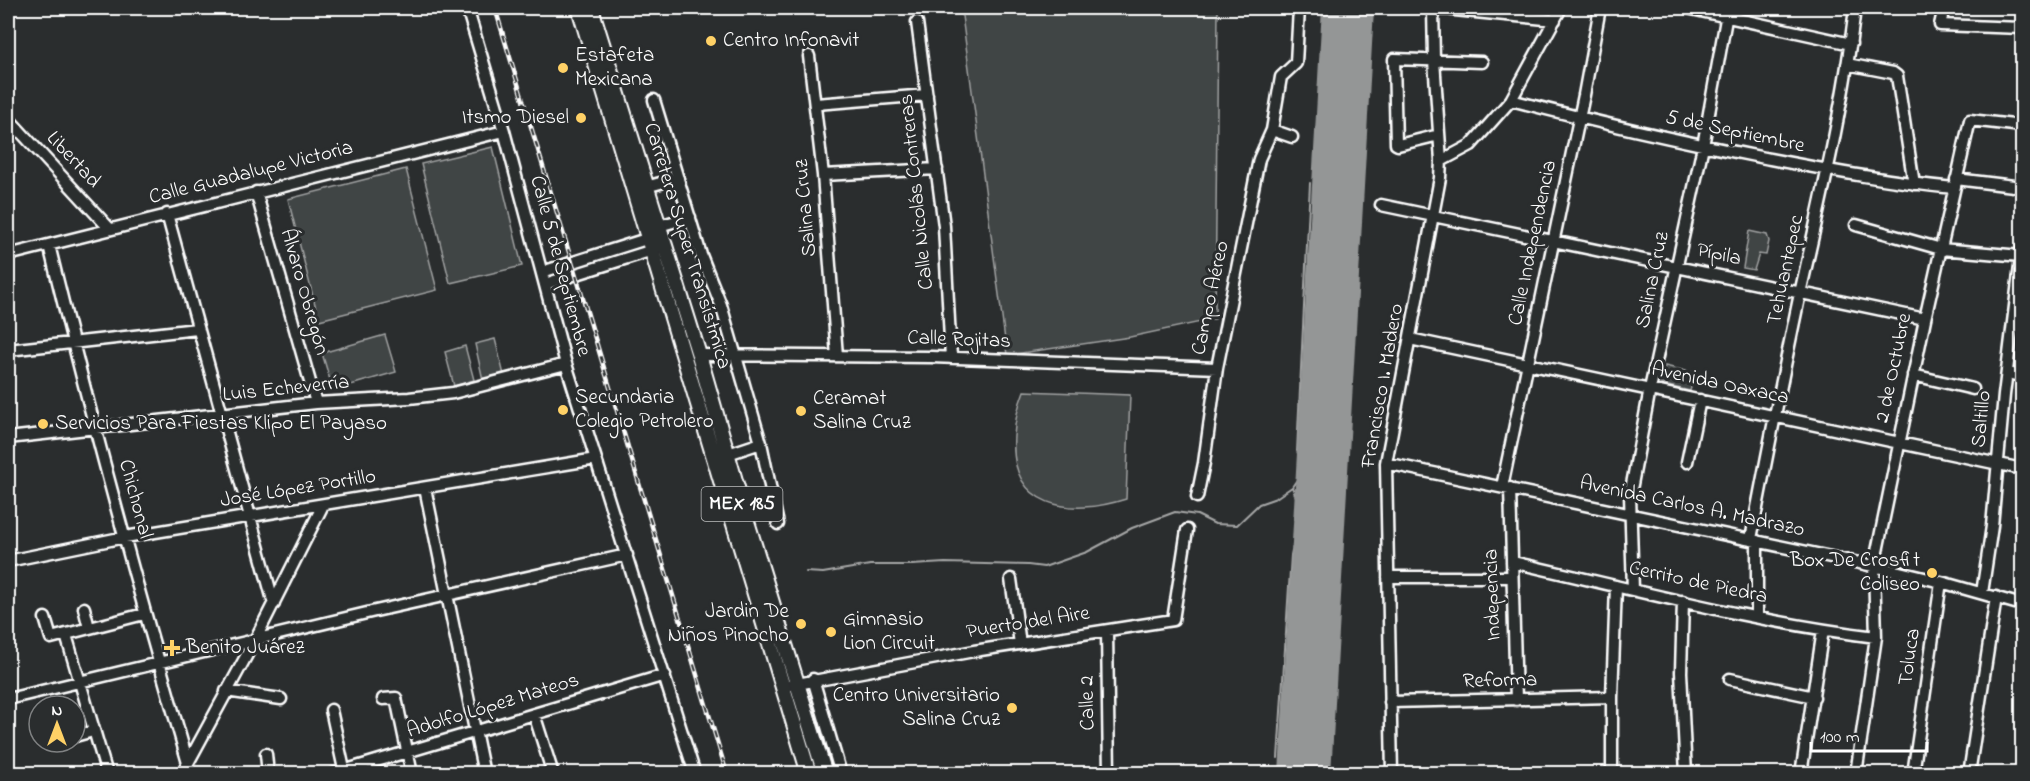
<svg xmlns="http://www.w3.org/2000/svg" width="2030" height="781" font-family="'Indie Flower',sans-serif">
	<rect width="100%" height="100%" fill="#2a2d2e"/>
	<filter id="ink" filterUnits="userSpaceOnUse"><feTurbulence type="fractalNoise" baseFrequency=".0167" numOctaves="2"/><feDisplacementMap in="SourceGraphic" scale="12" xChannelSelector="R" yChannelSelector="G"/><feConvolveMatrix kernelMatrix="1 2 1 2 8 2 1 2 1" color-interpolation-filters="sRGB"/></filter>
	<g filter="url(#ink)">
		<path fill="#414445" stroke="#a0a2a2" stroke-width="1.5" d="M961,8H1218L1215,319L1130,337L1007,355Z
			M493,147L522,266L450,283L421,164Z
			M406,169L437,290L319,320L288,199Z
			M1749,231L1767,235L1769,241L1766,255L1759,254L1754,270L1743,268Z
			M385,335L396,372L333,390L322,353Z
			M495,339L504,375L483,380L475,344Z
			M465,346L474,380L454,386L445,352Z
			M1665,366L1695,373L1690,391L1660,384Z
			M1024,391L1130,395L1126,499C1070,517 1009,509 1014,436C1015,420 1018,406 1024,391Z"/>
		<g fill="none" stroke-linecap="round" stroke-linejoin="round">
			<path stroke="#a6a7a7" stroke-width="2" d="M806,572L823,573L870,565H912L945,563L1028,565L1044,567L1087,552L1132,528L1175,512L1197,515L1215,524L1237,525L1259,504L1276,498L1292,487
				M1278,758L1291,555L1297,526L1303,515L1292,487C1304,470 1304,470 1297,451L1310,183"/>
			<path stroke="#949696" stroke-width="52" d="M1305,774L1348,8"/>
			<defs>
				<path id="minor" d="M467,8L504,131L566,364L695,774
					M1434,8L1555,20
					M1687,8L1851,44
					M1944,8L1940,25L2022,28
					M917,22L944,226L951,358
					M809,56L823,175L837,356
					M1847,64L1893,73L1897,76L1914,184
					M654,100L701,255L721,305L761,443L778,524
					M1511,100C1595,122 1680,141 1765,158C1828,170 1890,182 1954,188
					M816,104L927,95
					M8,118L109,228
					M1272,130L1281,77L1296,63L1299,8
					M1439,135L1398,145L1396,144L1394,59L1482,62
					M1441,161L1471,145L1511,100L1561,8
					M823,175L937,169
					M1956,179L2022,187
					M646,187L678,178
					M256,192L316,403
					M1381,205L1925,319
					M167,214L274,604
					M1856,225L1941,249L2021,256
					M659,226L690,217
					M49,245C91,419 138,591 188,763
					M8,255L504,131
					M542,272L656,236
					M545,284L659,248
					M1410,339L2022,469
					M8,350L197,329
					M699,355L931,357L1217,368
					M2007,373L2022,376
					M1913,375L1973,389
					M8,438L316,403L409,398L453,393L566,364
					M728,454L761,443
					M1687,462L1700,400
					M1386,463L1883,568L1941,582L2022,605
					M1502,487L1584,95L1600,8
					M425,488L484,774
					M1510,488L1516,700
					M1197,497L1204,463L1217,368L1259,159L1272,130L1292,137
					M744,512L773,499
					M1751,539C1767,456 1783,372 1801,289C1822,196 1844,103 1855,8
					M8,561L125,537L596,459
					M1512,562C1632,589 1753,622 1876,637
					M1388,577H1512
					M1011,579L1020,644
					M1633,590L1630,495L1650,389L1703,146L1728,8
					M1982,593L1992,526L2004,395L2022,249
					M1683,601L1681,672L1686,774
					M84,608L89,628
					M1757,617V541
					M45,618L51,638L144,614
					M1107,631L1109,774
					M66,635L107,774
					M813,679L841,774
					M1730,679L1814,697
					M792,685L974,651L1173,620L1187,530
					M226,691L281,699
					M8,699L371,612L627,555
					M383,699L396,698L412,774
					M1390,702L1612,697
					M331,710L345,774
					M534,714L553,774
					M75,736L93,731
					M266,754L268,774
					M182,774L255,640L323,505
					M333,774L665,675
					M1392,774L1386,463L1440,178L1441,161L1434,60L1433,8
					M1612,774V697L1616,586
					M1801,774L1823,630
					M1856,774L1876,637L1874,566L1925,319L1970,120L2022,126
					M1913,774L1941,582
					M1969,774L1996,597"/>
				<path id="major" d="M579,8L809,774
					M591,8L699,355L744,512L825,774"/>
			</defs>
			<use href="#minor" stroke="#fff" stroke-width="15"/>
			<use href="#major" stroke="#fff" stroke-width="18"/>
			<use href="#minor" stroke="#2a2d2e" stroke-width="10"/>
			<use href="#major" stroke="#2a2d2e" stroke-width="14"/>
			<defs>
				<path id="rail" d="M495,8L727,774"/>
			</defs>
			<use href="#rail" stroke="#fff" stroke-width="4.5"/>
			<use href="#rail" stroke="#2a2d2e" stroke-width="2" stroke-dasharray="7" stroke-linecap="butt"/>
		</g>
	</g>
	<g fill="#ffd166" stroke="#2a2d2e" stroke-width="2">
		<circle cx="711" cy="41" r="6"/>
		<circle cx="563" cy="68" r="6"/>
		<circle cx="581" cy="118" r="6"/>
		<circle cx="563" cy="410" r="6"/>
		<circle cx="801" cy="411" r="6"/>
		<circle cx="43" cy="424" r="6"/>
		<circle cx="1932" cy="573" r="6"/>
		<circle cx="801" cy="624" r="6"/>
		<circle cx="831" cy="632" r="6"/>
		<path d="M169 639h6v6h6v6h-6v6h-6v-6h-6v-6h6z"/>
		<circle cx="1012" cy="708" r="6"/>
	</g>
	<g text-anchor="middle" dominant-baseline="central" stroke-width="6" stroke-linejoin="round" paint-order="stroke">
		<rect fill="#2a2d2e" stroke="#bfc0c0" stroke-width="1.5" x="701.5" y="487" width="81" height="34" rx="4.5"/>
		<g font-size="20" font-weight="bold" fill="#fff">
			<text x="742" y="504">MEX 185</text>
		</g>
		<g font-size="21" fill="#fff" stroke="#2a2d2e" text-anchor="start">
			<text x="723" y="41">Centro Infonavit</text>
			<text x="575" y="56">Estafeta<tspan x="575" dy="24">Mexicana</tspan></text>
			<text x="569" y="118" text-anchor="end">Itsmo Diesel</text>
			<text x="575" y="398">Secundaria<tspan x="575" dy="24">Colegio Petrolero</tspan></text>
			<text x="813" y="399">Ceramat<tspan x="813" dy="24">Salina Cruz</tspan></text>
			<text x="55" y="424">Servicios Para Fiestas Klipo El Payaso</text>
			<text x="1920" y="561" text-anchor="end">Box De Crosfit<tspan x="1920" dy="24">Coliseo</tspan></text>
			<text x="789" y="612" text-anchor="end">Jardin De<tspan x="789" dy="24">Niños Pinocho</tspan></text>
			<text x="843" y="620">Gimnasio<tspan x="843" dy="24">Lion Circuit</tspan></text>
			<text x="186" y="648">Benito Juárez</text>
			<text x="1000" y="696" text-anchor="end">Centro Universitario<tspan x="1000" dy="24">Salina Cruz</tspan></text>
		</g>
		<g font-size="21" fill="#fff" stroke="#2a2d2e">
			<text transform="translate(1735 132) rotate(12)">5 de Septiembre</text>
			<text transform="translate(73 160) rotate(47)">Libertad</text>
			<text transform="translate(251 173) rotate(-14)">Calle Guadalupe Victoria</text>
			<text transform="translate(917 192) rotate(-96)">Calle Nicolás Contreras</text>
			<text transform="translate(806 208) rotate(-95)">Salina Cruz</text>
			<text transform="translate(1533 243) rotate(-78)">Calle Independencia</text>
			<text transform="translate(687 246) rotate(73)">Carretera Super Transístmica</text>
			<text transform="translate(1719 255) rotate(12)">Pípila</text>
			<text transform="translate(560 266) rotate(75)">Calle 5 de Septiembre</text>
			<text transform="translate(1786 270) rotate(-78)">Tehuantepec</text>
			<text transform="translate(1653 280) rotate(-78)">Salina Cruz</text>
			<text transform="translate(304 292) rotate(74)">Álvaro Obregón</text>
			<text transform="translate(1211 298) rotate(-78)">Campo Aéreo</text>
			<text transform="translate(959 340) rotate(2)">Calle Rojitas</text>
			<text transform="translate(1894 368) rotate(-78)">2 de Octubre</text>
			<text transform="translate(1720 384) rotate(12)">Avenida Oaxaca</text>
			<text transform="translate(1383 386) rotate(-80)">Francisco I. Madero</text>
			<text transform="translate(286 389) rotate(-6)">Luis Echeverría</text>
			<text transform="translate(1982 419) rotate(-84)">Saltillo</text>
			<text transform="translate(298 489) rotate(-9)">José López Portillo</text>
			<text transform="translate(135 499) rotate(75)">Chichonal</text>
			<text transform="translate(1692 507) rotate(12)">Avenida Carlos A. Madrazo</text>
			<text transform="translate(1698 583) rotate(12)">Cerrito de Piedra</text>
			<text transform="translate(1493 595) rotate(-92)">Indepencia</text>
			<text transform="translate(1028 623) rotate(-9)">Puerto del Aire</text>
			<text transform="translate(1910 657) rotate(-82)">Toluca</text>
			<text transform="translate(1500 681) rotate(-1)">Reforma</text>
			<text transform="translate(1088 703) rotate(-91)">Calle 2</text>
			<text transform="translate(493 706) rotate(-17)">Adolfo López Mateos</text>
		</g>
	</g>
	<rect width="2030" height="781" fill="none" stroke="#2a2d2e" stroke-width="30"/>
	<rect x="15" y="15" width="2000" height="751" fill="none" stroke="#fff" stroke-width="2" filter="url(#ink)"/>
	<g transform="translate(57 724)"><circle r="28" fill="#2a2d2e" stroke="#7f8182" stroke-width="1.5"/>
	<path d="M0-4.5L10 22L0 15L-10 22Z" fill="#ffd166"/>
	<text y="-9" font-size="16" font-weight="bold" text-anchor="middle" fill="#ffffff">N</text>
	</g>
	<path d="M1811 742v9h116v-9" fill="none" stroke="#ffffff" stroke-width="3"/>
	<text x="1820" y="742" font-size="18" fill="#ffffff" stroke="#2a2d2e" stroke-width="4.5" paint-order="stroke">100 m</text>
</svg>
